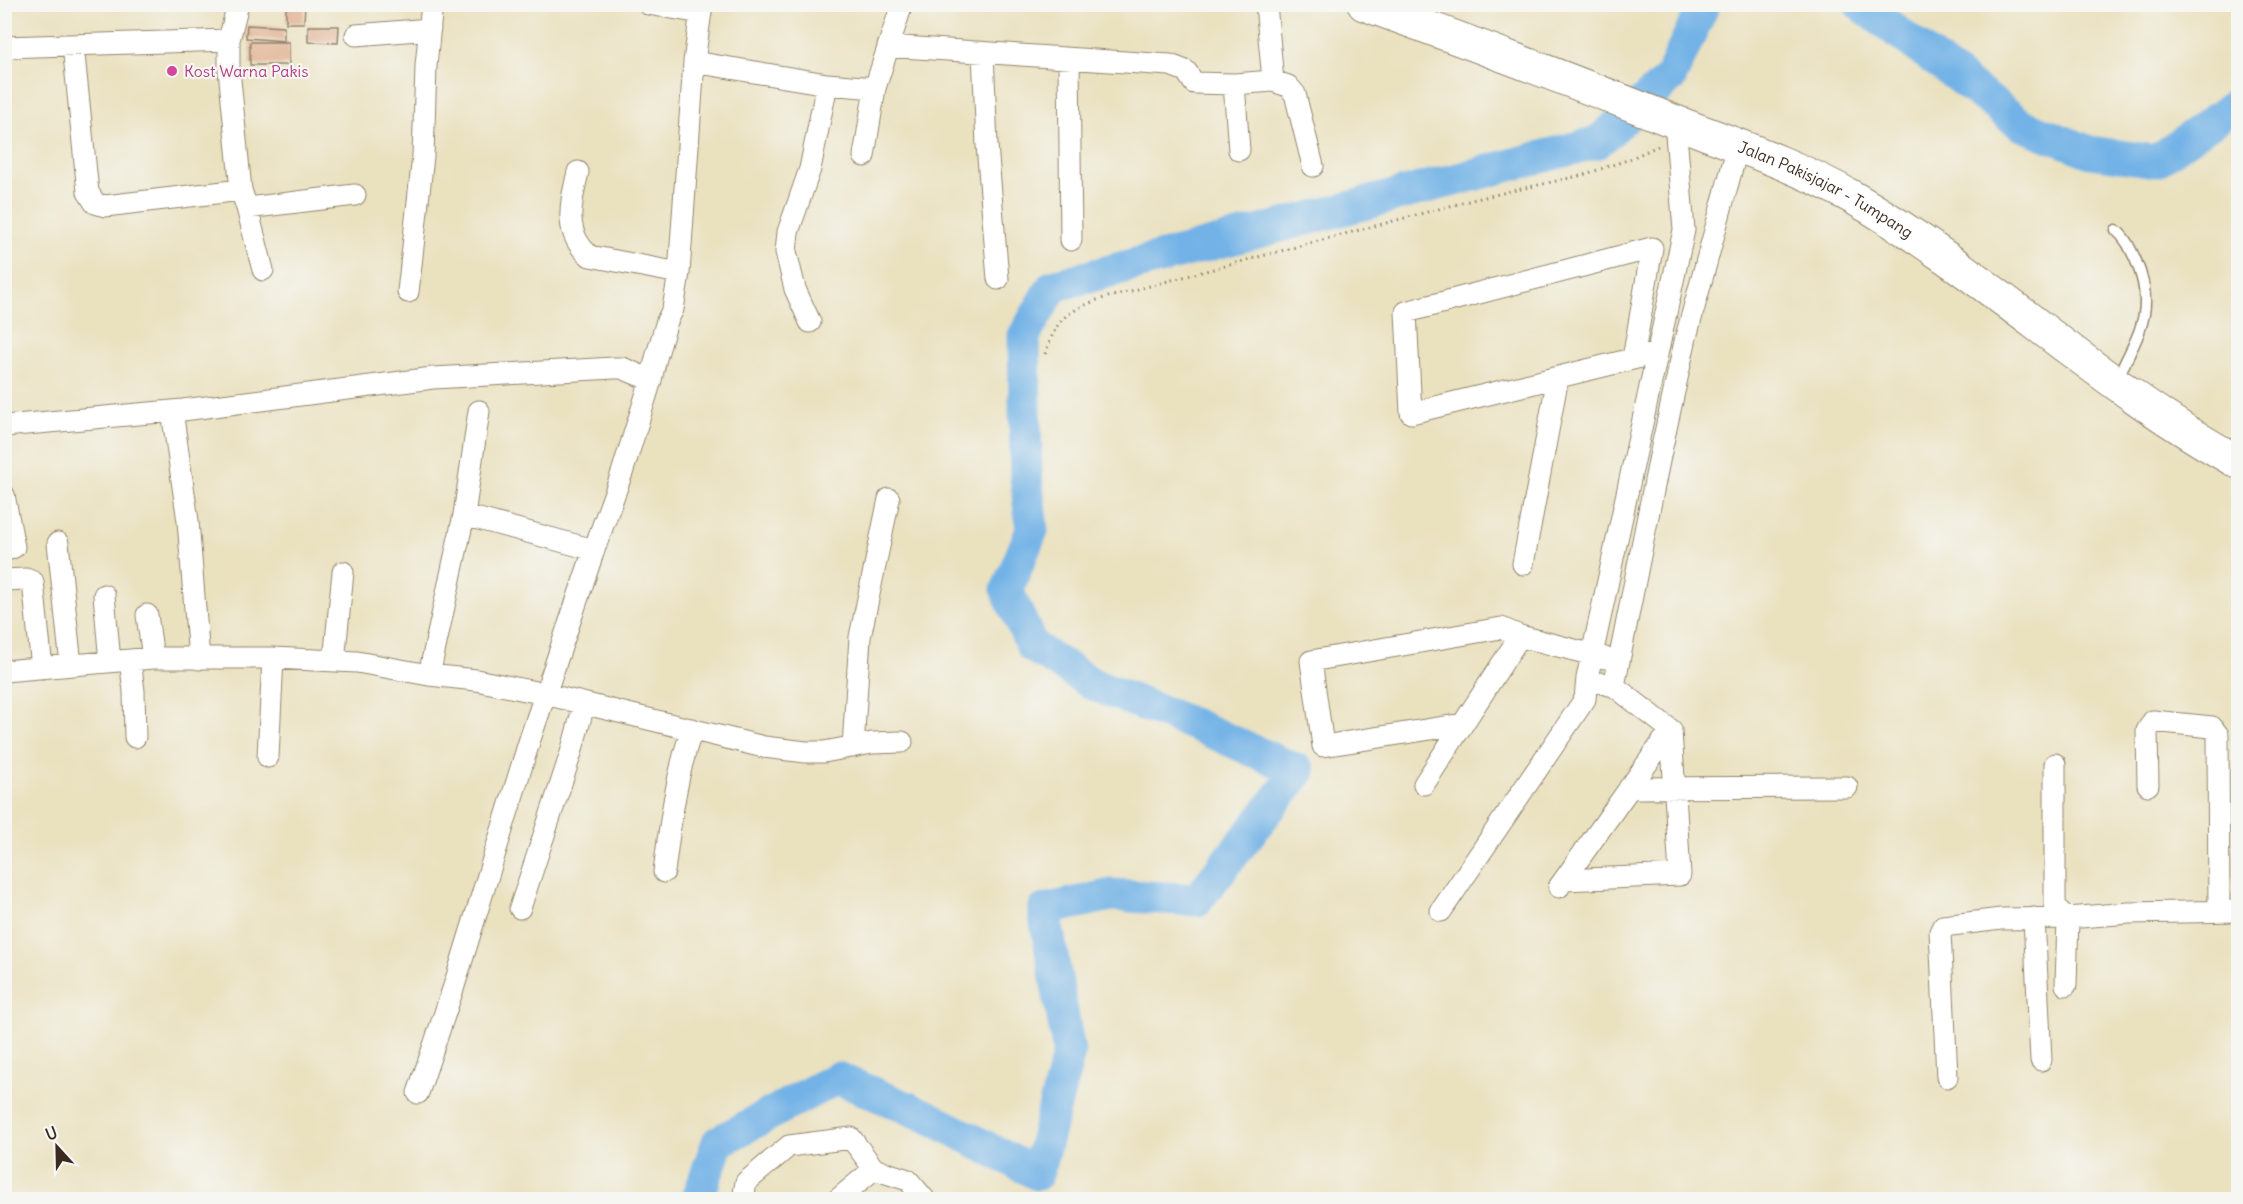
<svg xmlns="http://www.w3.org/2000/svg" width="2243" height="1204" font-family="Delius,sans-serif">
	<rect width="100%" height="100%" fill="#f6f6f2"/>
	<filter id="ink" filterUnits="userSpaceOnUse"><feTurbulence type="fractalNoise" baseFrequency=".0167" numOctaves="2"/><feDisplacementMap in="SourceGraphic" scale="12" xChannelSelector="R" yChannelSelector="G"/><feConvolveMatrix kernelMatrix="1 2 1 2 8 2 1 2 1" color-interpolation-filters="sRGB"/></filter>
	<filter id="wash" filterUnits="userSpaceOnUse"><feTurbulence type="fractalNoise" baseFrequency=".008" numOctaves="4" result="noise"/><feDisplacementMap in="SourceGraphic" scale="24" xChannelSelector="R" yChannelSelector="G"/><feGaussianBlur stdDeviation="1.35" result="paint"/><feColorMatrix in="noise" values="0 0 0 0 0 0 0 0 0 0 0 0 0 0 0 0 0 1.4 0 .05"/><feComposite in="paint" operator="in"/></filter>
	<g filter="url(#wash)">
		<rect width="100%" height="100%" fill="#eae1bf"/>
		<g fill="none" stroke-linecap="round" stroke-linejoin="round">
			<path stroke="#72b2e6" stroke-width="33" d="M1860,4L2022,125L2090,152L2156,161L2238,103
				M697,1200L718,1142L837,1078L929,1117L1037,1174L1069,1052L1044,910L1111,895L1197,900L1299,771L1195,725L1094,685L1032,646L1007,590L1032,530L1026,476L1024,336L1053,286L1598,142L1670,78L1704,4"/>
		</g>
		<g id="blocks">
			<path fill="#dfac8b" d="M286,4H305L304,23H286Z
				M247,25L284,27V41L246,38Z
				M308,26H339L338,43L308,42Z
				M250,42H289V65H250Z"/>
		</g>
	</g>
	<g filter="url(#ink)">
		<use href="#blocks" fill-opacity="0" stroke="#92866e" stroke-width="1.5"/>
		<g fill="none" stroke-linecap="round" stroke-linejoin="round">
			<defs>
				<path id="service" d="M2116,230C2126,238 2131,250 2136,261C2157,310 2138,335 2117,379"/>
				<path id="minor" d="M238,4L229,40V70L241,190L247,208L355,195
					M648,4L701,13
					M1266,4L1273,81L1288,86L1295,94L1313,166
					M356,35L430,29
					M73,45L88,192L95,203L105,206L241,190
					M888,46L1170,65L1186,71L1194,83L1234,84L1273,81
					M4,47L229,40
					M983,53L987,145L998,279
					M1069,59L1071,240
					M694,62L827,84L875,88L902,4
					M1234,84L1239,150
					M864,156L875,88
					M578,172C571,202 562,233 590,256L679,273
					M247,208L263,270
					M408,292L423,156L426,66L432,4
					M810,322L795,289L786,252L788,232L810,169L827,84
					M1633,359L1652,248L1406,312L1411,413C1493,393 1575,373 1657,353
					M172,411L188,521L199,659
					M4,426L183,410L433,378L614,368H622L651,380
					M4,495L14,547L4,551
					M464,515L594,550
					M58,543L71,665
					M1523,564L1558,377
					M4,580L26,579L33,582L42,668
					M104,595L110,662
					M147,615L153,658
					M130,660L134,691L135,737
					M334,661L343,572
					M4,671L153,658H273L357,662L429,675L476,680L545,694L764,747L806,752H824L872,743L902,742
					M429,675L464,515L479,411
					M1614,686L1660,456L1686,337L1738,146
					M1463,724L1323,746L1311,661L1501,628L1520,636L1605,658
					M853,747L860,637L889,499
					M268,757L273,658
					M2055,764V904L2059,911L2068,918L2066,985
					M1424,784L1520,636
					M2148,785L2147,731L2153,721L2212,727L2218,735L2219,911
					M1629,788L1847,787
					M664,872C670,824 676,776 692,729
					M1564,880L1680,875L1671,730L1614,686L1602,683
					M1559,887L1671,730
					M520,908L571,753L584,705
					M1441,911L1585,699L1587,678L1592,655L1684,230L1675,122
					M2034,918L2041,1060
					M1947,1077L1941,951L1940,932L1943,926L2001,919L2068,918L2129,913L2238,911
					M418,1093L454,986L530,739L594,550L622,473L651,380L656,358L667,321L673,309L679,273L694,62L702,4
					M743,1200L746,1182L789,1146L851,1138L874,1169L908,1180L925,1200
					M837,1200L874,1169"/>
				<g id="primary">
					<path id="s1" d="M1364,4C1466,41 1568,79 1668,119C1730,143 1794,164 1852,197C1988,275 2101,387 2238,462"/>
				</g>
			</defs>
			<use href="#service" stroke="#92866e" stroke-width="13"/>
			<use href="#minor" stroke="#92866e" stroke-width="23"/>
			<use href="#primary" stroke="#92866e" stroke-width="35"/>
			<path stroke="#92866e" stroke-width="3" stroke-dasharray="1.5 4.5" stroke-linecap="butt" d="M1045,354C1058,318 1062,315 1097,300L1476,199L1583,175L1627,160L1658,146"/>
			<use href="#service" stroke="#fff" stroke-width="10"/>
			<use href="#minor" stroke="#fff" stroke-width="21"/>
			<use href="#primary" stroke="#fff" stroke-width="33"/>
		</g>
	</g>
	<circle fill="#d1479c" stroke="#f6f6f2" stroke-width="2" cx="172" cy="71" r="6"/>
	<g text-anchor="middle" dominant-baseline="central" stroke-width="4.5" stroke-linejoin="round" paint-order="stroke">
		<g font-size="16" fill="#b23c85" stroke="#f6f6f2" text-anchor="start">
			<text x="184" y="71">Kost Warna Pakis</text>
		</g>
		<g font-size="16" fill="#3b2a1e" stroke="#f6f6f2">
			<text stroke="none"><textPath href="#s1" startOffset="498">Jalan Pakisjajar - Tumpang</textPath></text>
		</g>
	</g>
	<rect width="2243" height="1204" fill="none" stroke="#f6f6f2" stroke-width="24"/>
	<g transform="translate(57 1147) rotate(338)" stroke="#f6f6f2" stroke-width="4.5" paint-order="stroke">
	<path d="M0-4.5L10 22L0 15L-10 22Z" fill="#3b2a1e"/>
	<text y="-9" font-size="16" font-weight="bold" text-anchor="middle" fill="#3b2a1e">U</text>
	</g>
</svg>
